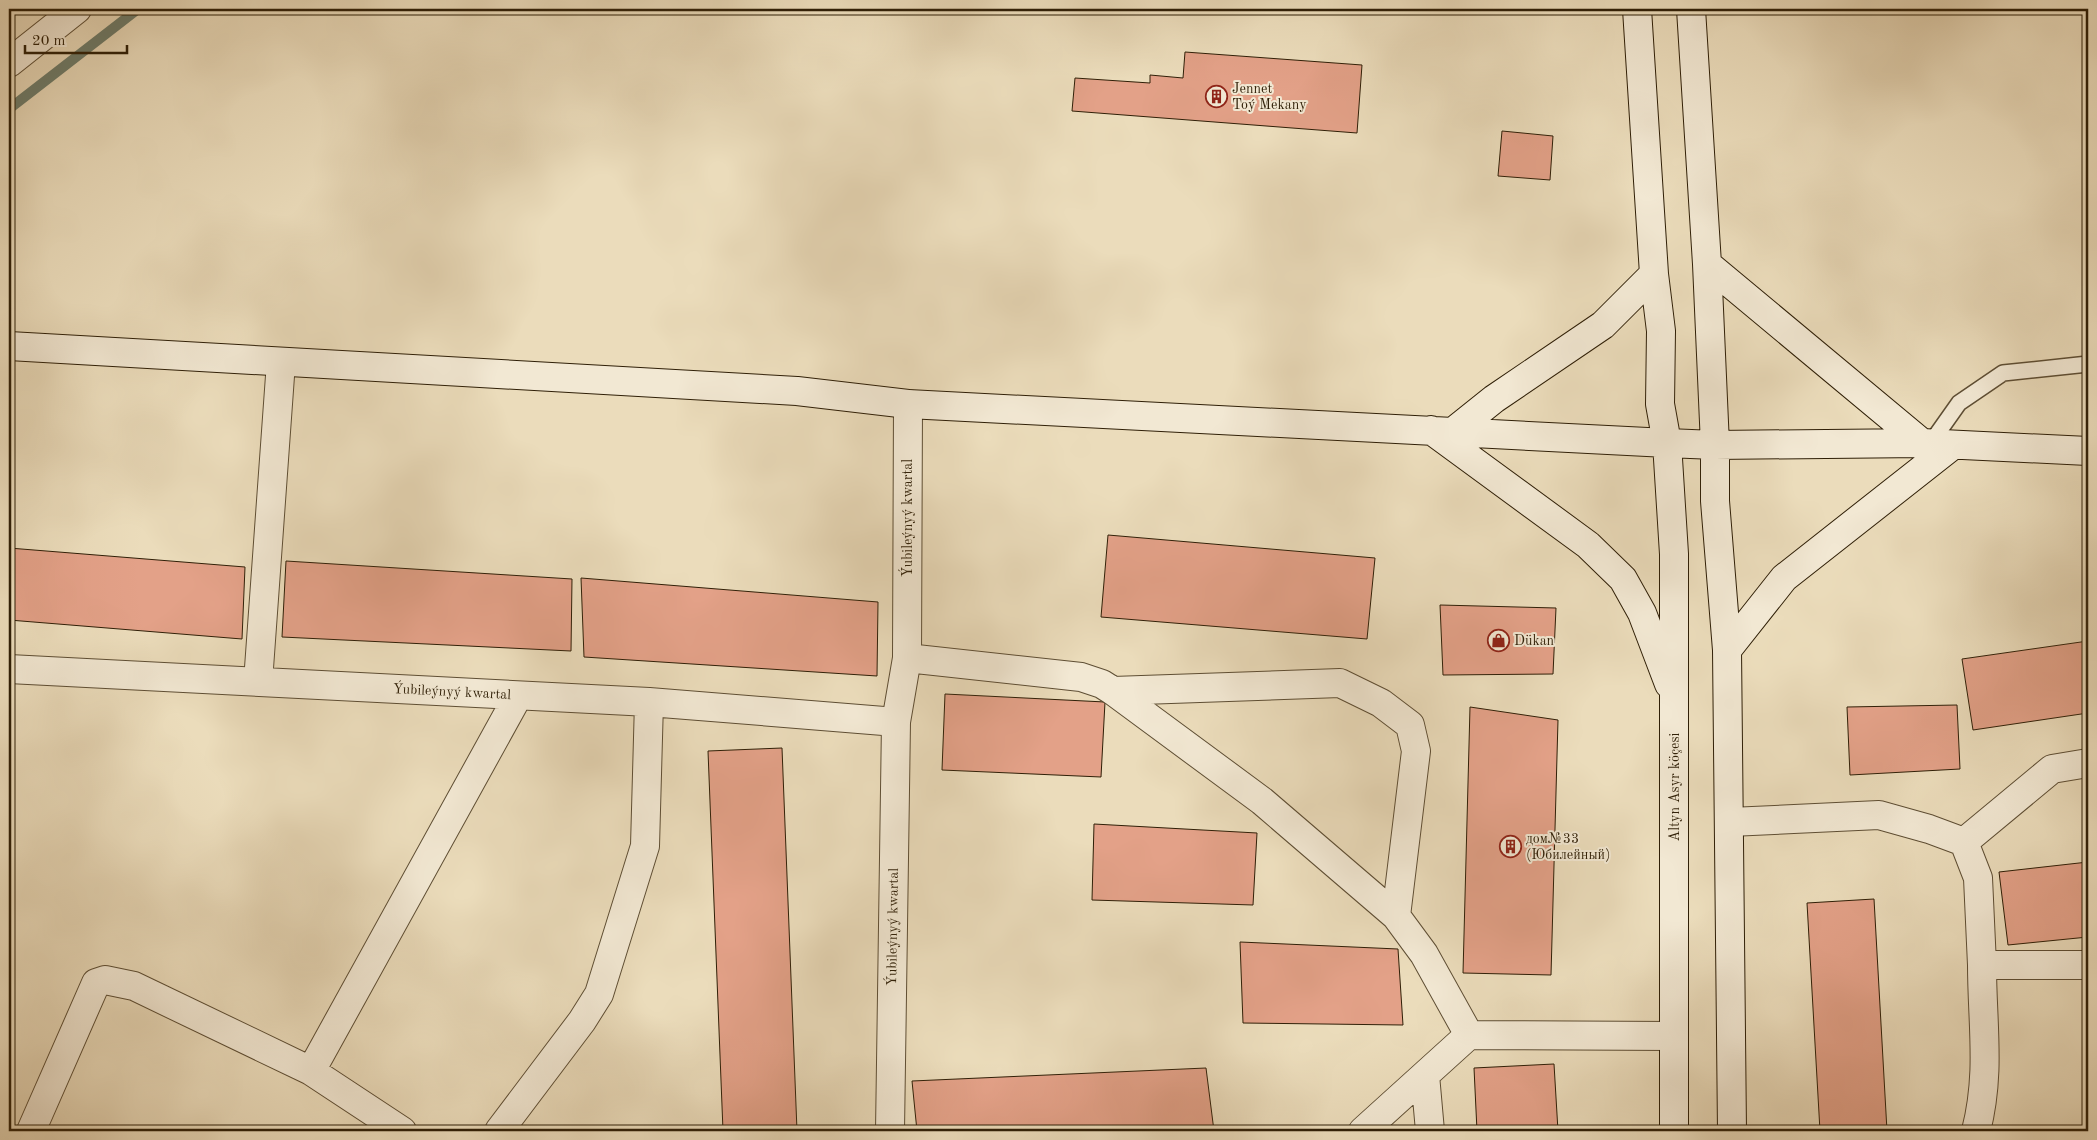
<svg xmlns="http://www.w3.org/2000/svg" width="2097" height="1140" font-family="'Old Standard TT',serif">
	<rect width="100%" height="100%" fill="#ebdcbb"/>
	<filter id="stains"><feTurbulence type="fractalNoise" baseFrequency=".004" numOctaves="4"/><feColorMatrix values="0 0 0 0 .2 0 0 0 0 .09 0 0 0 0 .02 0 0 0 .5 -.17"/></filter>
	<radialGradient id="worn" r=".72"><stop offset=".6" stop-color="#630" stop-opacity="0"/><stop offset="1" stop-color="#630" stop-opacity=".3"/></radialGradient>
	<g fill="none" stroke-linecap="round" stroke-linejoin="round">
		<path stroke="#6e7d6c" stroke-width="10" d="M9,109L138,9"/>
	</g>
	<path fill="#e3a188" stroke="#2f1f07" d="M1185,52L1362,65L1357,133L1072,111L1075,78L1150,83V75L1183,78Z
		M1502,131L1553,136L1550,180L1498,176Z
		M1108,535L1375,558L1367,639L1101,617Z
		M9,548L245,567L242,639L9,620Z
		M286,561L572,579L571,651L282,637Z
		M581,578L878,602L877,676L584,657Z
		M1440,605L1556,608L1553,674L1443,675Z
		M2088,641V713L1973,730L1962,659Z
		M945,694L1105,702L1101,777L942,770Z
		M1957,705L1960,769L1850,775L1847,707Z
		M1470,707L1558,720L1551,975L1463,973Z
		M782,748L797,1131H723L708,751Z
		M1094,824L1257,833L1253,905L1092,900Z
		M2088,862V937L2008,945L1999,872Z
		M1874,899L1887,1131H1820L1807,903Z
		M1240,942L1398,949L1403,1025L1243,1023Z
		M1554,1064L1558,1131H1477L1474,1068Z
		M1206,1068L1214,1131H917L912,1081Z"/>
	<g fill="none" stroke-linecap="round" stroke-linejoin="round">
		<defs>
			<path id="lane" d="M1930,444L1959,403L2003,373L2088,364"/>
			<path id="street" d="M9,63L77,9
				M907,658L1081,677L1102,684L1113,691L1262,801L1396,916L1424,954L1469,1035L1673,1036
				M9,669L649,702L896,722
				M258,682L281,362
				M1113,691L1340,683L1381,703L1410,725L1416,751L1396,916
				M1730,822L1879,815L1929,829L1964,842L1978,878L1982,965
				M1964,842L2052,769L2088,763
				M311,1071L518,696
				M1425,1075L1430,1131
				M31,1131L96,983L105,980L134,986L311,1071L402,1131
				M499,1131L582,1021L599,994L645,846L649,702
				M890,1131L896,722L907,658L908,404
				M1363,1131L1469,1035
				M1976,1131C1991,1072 1982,1024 1982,965H2088"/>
			<path id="secondary" d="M1637,9L1654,274L1661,331L1660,404L1667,443L1674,554V1131
				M1691,9L1707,264L1715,445V501L1727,650L1732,1131
				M1707,264L1922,443
				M9,346L797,391L908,404L1667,443L1715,445L1922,443L2088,451
				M1431,430L1588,545L1623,579L1642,613L1669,684
				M1454,431L1494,399L1603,325L1654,274
				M1727,650L1784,578L1953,445"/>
		</defs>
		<use href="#lane" stroke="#5e4e34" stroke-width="18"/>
		<use href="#street" stroke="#5e4e34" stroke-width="30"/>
		<use href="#secondary" stroke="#2f1f07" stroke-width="30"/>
		<use href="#lane" stroke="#f2e8d3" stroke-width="15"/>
		<use href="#street" stroke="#f2e8d3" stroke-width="28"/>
		<use href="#secondary" stroke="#f2e8d3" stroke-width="28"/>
	</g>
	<defs>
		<symbol id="building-ring" viewBox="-11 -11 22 22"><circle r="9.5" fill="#f2e8d3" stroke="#8f2418" stroke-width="1.5"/><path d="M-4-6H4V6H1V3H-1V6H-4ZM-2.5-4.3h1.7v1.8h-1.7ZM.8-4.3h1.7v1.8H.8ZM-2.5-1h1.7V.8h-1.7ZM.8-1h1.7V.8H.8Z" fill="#8f2418"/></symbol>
		<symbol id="shop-ring" viewBox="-11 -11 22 22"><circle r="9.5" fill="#f2e8d3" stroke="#8f2418" stroke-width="1.5"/><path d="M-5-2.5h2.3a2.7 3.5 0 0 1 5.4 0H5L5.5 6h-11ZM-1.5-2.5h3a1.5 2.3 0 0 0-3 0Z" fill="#8f2418"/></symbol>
	</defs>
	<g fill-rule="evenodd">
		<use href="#building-ring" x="1204" y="84" width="25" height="25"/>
		<use href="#shop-ring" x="1486" y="628" width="25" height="25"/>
		<use href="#building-ring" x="1498" y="834" width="25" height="25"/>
	</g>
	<g text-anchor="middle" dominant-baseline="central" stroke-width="4" stroke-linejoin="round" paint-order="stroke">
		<g font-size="14" fill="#2f1f07" stroke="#f2e8d3" text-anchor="start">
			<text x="1232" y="89">Jennet<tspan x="1232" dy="16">Toý Mekany</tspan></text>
			<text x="1514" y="641">Dükan</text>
			<text x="1526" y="839">дом№33<tspan x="1526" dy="16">(Юбилейный)</tspan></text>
		</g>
		<g font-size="14" fill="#2f1f07" stroke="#f2e8d3">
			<text transform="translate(908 518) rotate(-90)">Ýubileýnyý kwartal</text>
			<text transform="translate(452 692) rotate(3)">Ýubileýnyý kwartal</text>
			<text transform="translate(1675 787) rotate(-90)">Altyn Asyr köçesi</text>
			<text transform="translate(893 927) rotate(-89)">Ýubileýnyý kwartal</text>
		</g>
	</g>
	<rect width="2097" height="1140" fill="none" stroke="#ebdcbb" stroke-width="30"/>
	<rect x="10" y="10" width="2077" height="1120" fill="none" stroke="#2f1f07" stroke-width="2.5"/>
	<rect x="15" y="15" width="2067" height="1110" fill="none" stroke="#2f1f07"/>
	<path d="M25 45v8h102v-8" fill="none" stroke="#2f1f07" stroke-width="2.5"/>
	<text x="32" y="45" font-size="15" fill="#2f1f07" stroke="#f2e8d3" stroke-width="4" paint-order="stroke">20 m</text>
	<rect width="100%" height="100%" filter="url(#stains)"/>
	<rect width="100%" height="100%" fill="url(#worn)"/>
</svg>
